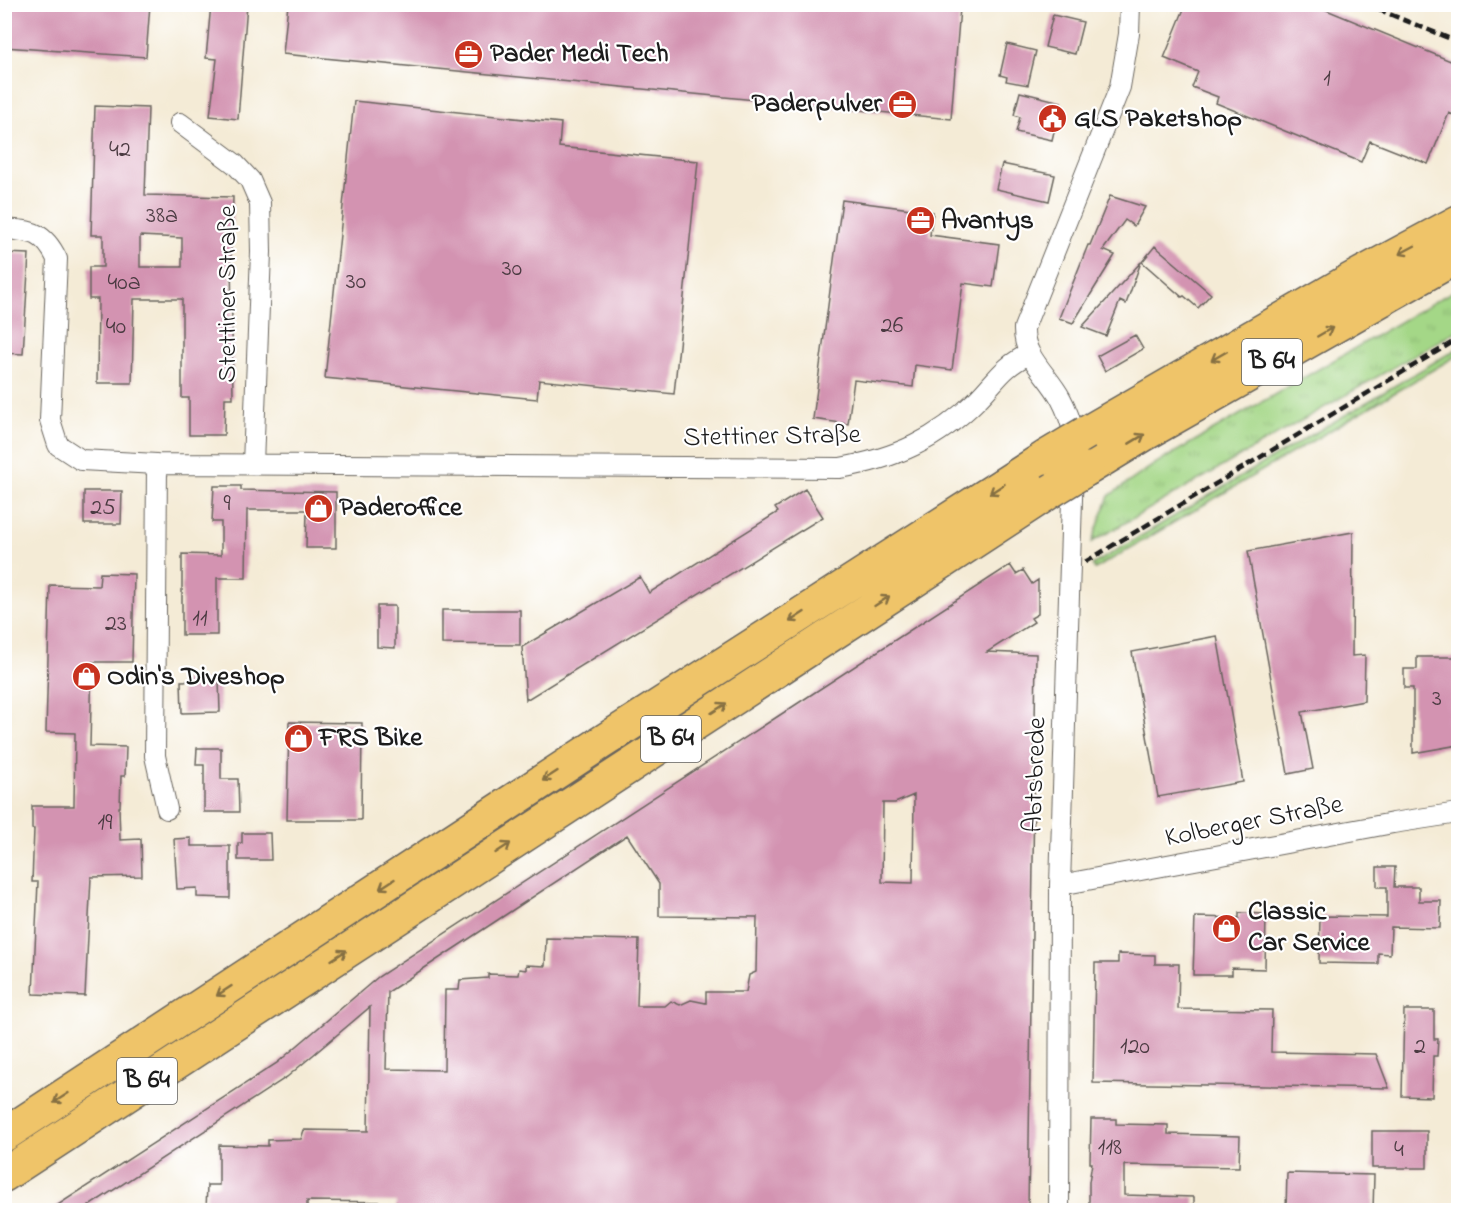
<svg xmlns="http://www.w3.org/2000/svg" width="1463" height="1215" font-family="'Indie Flower',sans-serif">
	<defs>
		<pattern id="grass-tufts" width="24" height="20" patternUnits="userSpaceOnUse" patternTransform="scale(1.5)"><rect width="24" height="20" fill="#a4d787"/><path d="M3 7l-1-3M5 7V3M7 7l1-3M15 17l-1-3M17 17v-4M19 17l1-3" fill="none" stroke="#8db874"/></pattern>
	</defs>
	<rect width="100%" height="100%" fill="#fff"/>
	<filter id="ink" filterUnits="userSpaceOnUse"><feTurbulence type="fractalNoise" baseFrequency=".0167" numOctaves="2"/><feDisplacementMap in="SourceGraphic" scale="12" xChannelSelector="R" yChannelSelector="G"/><feConvolveMatrix kernelMatrix="1 2 1 2 8 2 1 2 1" color-interpolation-filters="sRGB"/></filter>
	<filter id="wash" filterUnits="userSpaceOnUse"><feTurbulence type="fractalNoise" baseFrequency=".008" numOctaves="4" result="noise"/><feDisplacementMap in="SourceGraphic" scale="24" xChannelSelector="R" yChannelSelector="G"/><feGaussianBlur stdDeviation="1.35" result="paint"/><feColorMatrix in="noise" values="0 0 0 0 0 0 0 0 0 0 0 0 0 0 0 0 0 1.4 0 .05"/><feComposite in="paint" operator="in"/></filter>
	<g filter="url(#wash)">
		<rect width="100%" height="100%" fill="#f4ebd6"/>
		<path fill="url(#grass-tufts)" stroke="#607a52" stroke-width="1.5" d="M1458,288V330L1092,542L1109,496L1155,464Z
			M1458,348V355L1095,569L1092,565Z"/>
		<g id="blocks">
			<path fill="#d393b1" fill-rule="evenodd" d="M4,4H150L146,57L4,47Z
				M211,4H247L238,119L210,116L217,59L206,58Z
				M288,4H934L960,8L951,119L283,54Z
				M1186,4H1312L1458,64V117L1449,113L1428,164L1370,141L1361,162L1216,103L1218,97L1192,87L1198,72L1164,58Z
				M1053,15L1083,22L1075,54L1045,47Z
				M1007,44L1036,51L1028,85L1006,81L1007,77L1000,75Z
				M1020,92L1061,102L1052,140L1016,132L1020,117L1014,115Z
				M354,101L561,123L559,147L698,161L674,394L539,380L537,399L325,378Z
				M95,106L148,108L145,195L233,197L231,255L233,398H225L224,435H189V398H182V299H134L132,383H97L98,299H89V267H103V235H91ZM140,236L182,238V267H140Z
				M1002,164L1055,175L1049,201L996,189Z
				M1110,196L1145,207L1134,226L1125,220L1103,250L1115,255L1073,323L1059,318L1088,245H1090Z
				M842,200L933,212L930,235L999,244L993,287L963,283L952,370L915,365L913,387L854,380L848,424L813,419Z
				M1155,246L1211,294L1198,308L1184,296L1182,297L1142,262Z
				M4,253L29,254L23,354L4,353Z
				M1141,262L1126,304L1120,301L1106,336L1082,327Z
				M1135,335L1143,349L1105,371L1097,356Z
				M214,486H241V490L336,492V548H306L307,510H247L246,578H217V635H182V554L221,555V522H212Z
				M805,489L823,517L526,700L522,647L640,577L649,593L778,512L775,508Z
				M84,491H122L121,524H84Z
				M1353,532L1352,656L1365,655L1364,701L1302,712L1313,769L1288,774L1248,551Z
				M1010,565L1016,574L1023,570L1032,584L1038,580V614L1031,618L1034,622L987,652L1036,654L1028,1210H396V1202L307,1201V1210H206L207,1185H219V1145L268,1146V1140L301,1139L304,1130L368,1131L370,1007L287,1077L83,1210H50L277,1063L378,977ZM914,795L913,883L882,882L883,803H895ZM627,835L659,884V916L757,917L756,972L749,975L746,992H706V1003L691,1000L680,1005L671,1001L665,1006H637L639,940L546,938L545,966L526,965V970L519,969L518,975L488,974V978L460,980L459,990H445L444,1070L386,1069L388,992Z
				M100,573L134,574L132,662H92L90,746L126,747L125,776H121L120,807H119L120,840L141,839L142,876L91,877L85,996L33,994L38,882H32L34,829H32V806H74L75,733L46,732L50,585L99,586Z
				M377,606H395V648L377,647Z
				M442,610H520V645L442,644Z
				M1217,636L1243,782L1158,797L1132,652Z
				M1417,657H1458V745L1413,753V688H1404V669H1417Z
				M219,680L220,712L182,713L181,681Z
				M289,722L362,723L361,820H287Z
				M197,748H221V779H238L239,812H204V765H196Z
				M242,833H270L271,860H238V843H242Z
				M191,838V846H230V898L197,897V888L177,889L174,839Z
				M1377,867H1395L1394,887H1419V901H1441L1440,928L1391,927L1390,954L1378,953V964L1319,963L1320,916L1387,917V887H1377Z
				M1239,913L1266,914L1265,969L1232,968V975H1193L1195,917L1239,918Z
				M1118,954L1155,955V964H1179L1178,1009L1272,1010L1271,1052L1376,1054L1389,1088L1093,1083L1095,963H1118Z
				M1404,1010H1434V1039H1438L1437,1056H1433L1432,1097L1402,1096Z
				M1091,1119H1116V1124L1168,1125V1134L1240,1136L1239,1167L1124,1165V1195L1194,1197V1210H1089V1182L1092,1163H1090Z
				M1372,1131H1427V1168H1372Z
				M1287,1173L1374,1175L1373,1210H1286Z"/>
		</g>
	</g>
	<g filter="url(#ink)">
		<use href="#blocks" fill-opacity="0" stroke="#68645d" stroke-width="1.5"/>
		<g fill="none" stroke-linecap="round" stroke-linejoin="round">
			<defs>
				<path id="street" d="M180,123L235,164L250,180L260,203L261,252L253,464
					M4,229C33,231 44,232 57,259L50,420L58,445L81,460L157,464L840,468C896,458 937,440 978,399C997,380 1002,367 1029,354
					M157,464L155,756L167,809
					M1060,885L1393,823L1458,813
					M1059,1210L1060,885L1074,435C1071,422 1067,410 1061,399C1048,374 1023,358 1024,328L1120,87L1129,34L1130,4"/>
				<path id="highway" d="M1086,433L1352,279L1458,222
					M1087,469L1143,435L1458,256
					M4,1135L599,744L1046,457
					M4,1175L1051,491"/>
			</defs>
			<use href="#street" stroke="#68645d" stroke-width="22"/>
			<use href="#highway" stroke="#68645d" stroke-width="36"/>
			<use href="#street" stroke="#fff" stroke-width="20"/>
			<use href="#highway" stroke="#efc469" stroke-width="33"/>
			<path stroke="#1c1c1c" stroke-width="4.5" stroke-dasharray="9 4.5" stroke-linecap="butt" d="M1365,4L1458,42
				M1085,562L1458,339"/>
			<defs>
				<path id="highway-bridge" d="M1046,457L1086,433
					M1051,491L1087,469"/>
			</defs>
			<use href="#highway-bridge" stroke="#68645d" stroke-width="36" stroke-linecap="butt"/>
			<use href="#highway-bridge" stroke="#efc469" stroke-width="33"/>
		</g>
		<defs><path id="oneway-shaft" d="M-6 0H5M1.5-3L5.5 0L1.5 3" fill="none" stroke-width="1.6" stroke-linecap="round" stroke-linejoin="round" transform="scale(1.5)"/></defs>
		<g stroke="#867042">
			<use href="#oneway-shaft" transform="translate(1407 250) rotate(152)"/>
			<use href="#oneway-shaft" transform="translate(1325 332) rotate(-30)"/>
			<use href="#oneway-shaft" transform="translate(1219 356) rotate(150)"/>
			<use href="#oneway-shaft" transform="translate(1137 439) rotate(-31)"/>
			<use href="#oneway-shaft" transform="translate(997 489) rotate(147)"/>
			<use href="#oneway-shaft" transform="translate(882 601) rotate(-33)"/>
			<use href="#oneway-shaft" transform="translate(797 617) rotate(147)"/>
			<use href="#oneway-shaft" transform="translate(719 708) rotate(-33)"/>
			<use href="#oneway-shaft" transform="translate(550 776) rotate(147)"/>
			<use href="#oneway-shaft" transform="translate(503 848) rotate(-33)"/>
			<use href="#oneway-shaft" transform="translate(387 884) rotate(147)"/>
			<use href="#oneway-shaft" transform="translate(339 955) rotate(-33)"/>
			<use href="#oneway-shaft" transform="translate(224 991) rotate(147)"/>
			<use href="#oneway-shaft" transform="translate(61 1098) rotate(147)"/>
		</g>
	</g>
	<defs>
		<symbol id="office-disc" viewBox="-11 -11 22 22"><circle r="9.5" fill="#c8321e" stroke="#fff"/><path d="M-6-3h4V-5.5h4V-3h4V5H-6ZM-1-4.5V-3h2v-1.5ZM-6 0V1H6V0Z" fill="#fff"/></symbol>
		<symbol id="civic-disc" viewBox="-11 -11 22 22"><circle r="9.5" fill="#c8321e" stroke="#fff"/><path d="M-.6-6.5H3V-4.5H.6V-3L4-1V1h2V6H-6V1h2V-1L-.6-3ZM-1.2 2.5V6h2.4V2.5Z" fill="#fff"/></symbol>
		<symbol id="shop-disc" viewBox="-11 -11 22 22"><circle r="9.5" fill="#c8321e" stroke="#fff"/><path d="M-5-2.5h2.3a2.7 3.5 0 0 1 5.4 0H5L5.5 6h-11ZM-1.5-2.5h3a1.5 2.3 0 0 0-3 0Z" fill="#fff"/></symbol>
	</defs>
	<g fill-rule="evenodd">
		<use href="#office-disc" x="452" y="38" width="33" height="33"/>
		<use href="#office-disc" x="886" y="88" width="33" height="33"/>
		<use href="#civic-disc" x="1036" y="102" width="33" height="33"/>
		<use href="#office-disc" x="904" y="204" width="33" height="33"/>
		<use href="#shop-disc" x="302" y="492" width="33" height="33"/>
		<use href="#shop-disc" x="70" y="660" width="33" height="33"/>
		<use href="#shop-disc" x="282" y="722" width="33" height="33"/>
		<use href="#shop-disc" x="1210" y="912" width="33" height="33"/>
	</g>
	<g text-anchor="middle" dominant-baseline="central" stroke-width="4.5" stroke-linejoin="round" paint-order="stroke">
		<g font-size="24" fill="#4a3a41">
			<text x="1327" y="79">1</text>
			<text x="120" y="150">42</text>
			<text x="162" y="216">38a</text>
			<text x="512" y="269">30</text>
			<text x="356" y="282">30</text>
			<text x="124" y="283">40a</text>
			<text x="892" y="326">26</text>
			<text x="116" y="327">40</text>
			<text x="227" y="504">9</text>
			<text x="103" y="508">25</text>
			<text x="200" y="619">11</text>
			<text x="116" y="624">23</text>
			<text x="1437" y="699">3</text>
			<text x="105" y="823">19</text>
			<text x="1135" y="1047">120</text>
			<text x="1420" y="1047">2</text>
			<text x="1110" y="1148">118</text>
			<text x="1399" y="1150">4</text>
		</g>
		<g fill="#fff" stroke="#606060" stroke-width="1.5">
			<rect x="1242" y="339" width="60" height="46" rx="4.5"/>
			<rect x="641" y="716" width="60" height="46" rx="4.5"/>
			<rect x="117" y="1058" width="60" height="46" rx="4.5"/>
		</g>
		<g font-size="26" font-weight="bold" fill="#1c1c1c">
			<text x="1272" y="362">B 64</text>
			<text x="671" y="739">B 64</text>
			<text x="147" y="1081">B 64</text>
		</g>
		<g font-size="27" font-weight="bold" fill="#1c1c1c" stroke="#fff" text-anchor="start">
			<text x="490" y="54">Pader Medi Tech</text>
			<text x="882" y="104" text-anchor="end">Paderpulver</text>
			<text x="1074" y="119">GLS Paketshop</text>
			<text x="941" y="221">Avantys</text>
			<text x="339" y="508">Paderoffice</text>
			<text x="107" y="677">Odin's Diveshop</text>
			<text x="319" y="738">FRS Bike</text>
			<text x="1248" y="912">Classic<tspan x="1248" dy="31">Car Service</tspan></text>
		</g>
		<g font-size="27" fill="#1c1c1c" stroke="#fff">
			<text transform="translate(228 294) rotate(-90)">Stettiner Straße</text>
			<text transform="translate(772 437) rotate(-1)">Stettiner Straße</text>
			<text transform="translate(1036 775) rotate(-88)">Abtsbrede</text>
			<text transform="translate(1254 822) rotate(-11)">Kolberger Straße</text>
		</g>
	</g>
	<rect width="1463" height="1215" fill="none" stroke="#fff" stroke-width="24"/>
</svg>
